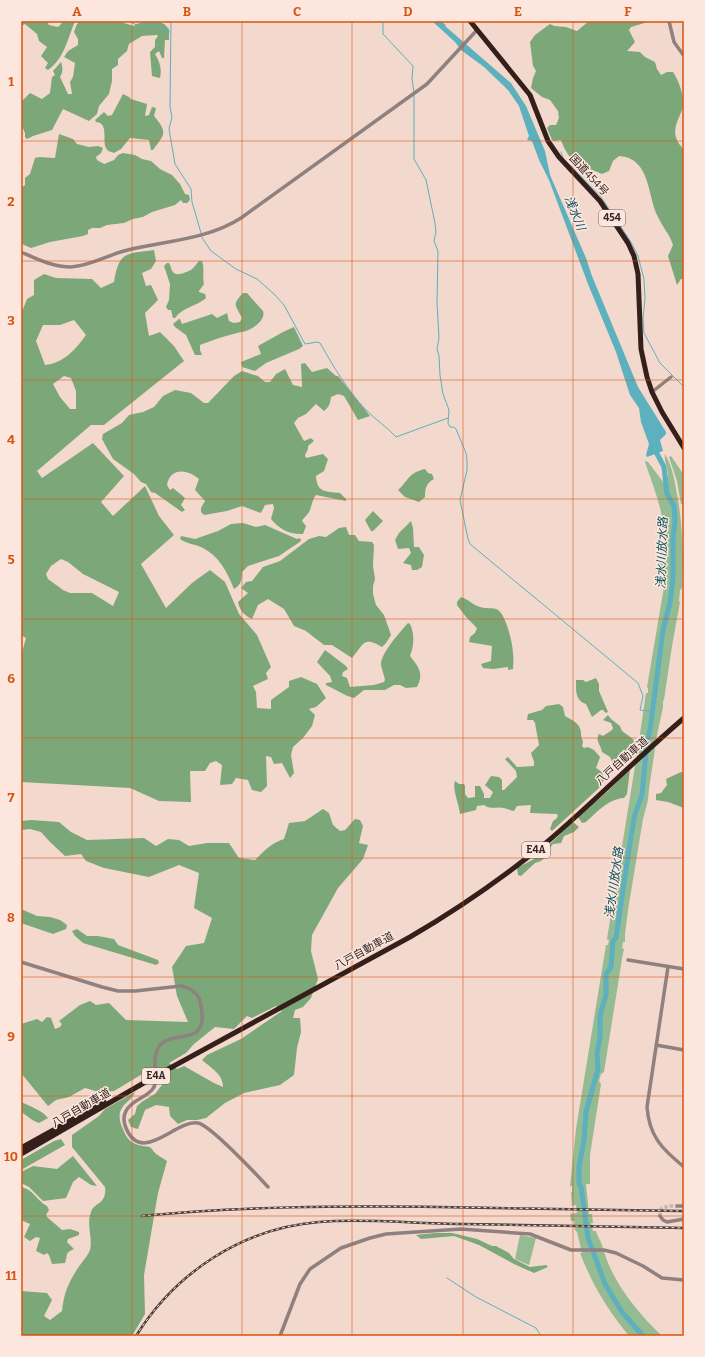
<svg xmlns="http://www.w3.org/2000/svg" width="705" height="1357" font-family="Bitter,'Noto Sans JP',serif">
	<rect width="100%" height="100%" fill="#f3d8cd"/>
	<path fill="#95bb93" d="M665,454C671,464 674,477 676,489C683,522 683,554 682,588L680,590L679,601L680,602L672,646L664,700L663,701V707L657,735L649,789L648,800L643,819L628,910L625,934V942H623L622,948L624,949L622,959L604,1072L601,1074L599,1081L601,1084L590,1155V1184H586L589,1214H592L593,1223H591L593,1231H596C597,1236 601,1241 602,1245C611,1280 635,1310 662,1336H629C607,1309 593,1286 580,1253H582L577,1232L575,1230L574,1221H571L570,1214L577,1213L576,1205L572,1206L571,1192H572V1186H570L576,1129L606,945H608L609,940L607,939L635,766C638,761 636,756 637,750C641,731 643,712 646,693H648V688L647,687L664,587H666L667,582C648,568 664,555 664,537C664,511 653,486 645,462L646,461L648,462L664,483C673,473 663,464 665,454Z
		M671,456L684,475L683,505L681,504L677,481L669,457Z
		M520,1235L536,1238L529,1265L515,1259Z"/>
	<path fill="#7ca879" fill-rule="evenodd" d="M21,21H47L49,25L58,27L64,21L69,23L71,21H75C68,38 64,59 48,70L45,68L48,63L41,56L47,47L39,41L37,34L25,24L21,26Z
		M80,21H117L134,26C139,21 158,20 164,24C166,25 167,28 169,29V40H165L164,58H162L159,51L155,54C160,62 162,69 160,78L152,76L150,52L155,47V40L158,36L157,35L142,36L129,44L127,51L118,59V65L112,69V81L109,94L99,106L97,114L89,121L63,109L52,130L33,136L27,139L25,137V133L21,124V102L30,93L42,99L50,93L52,77L55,75L53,71L61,62C63,68 63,72 60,77L68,94H72L70,82L73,77L75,63L64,57L68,51L78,45V39L74,32L77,24Z
		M589,21H651L631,27L629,30L635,42L627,51L640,52L645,57L655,62L657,69L661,75L667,72H673C680,82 685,99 682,110C679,118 673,128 676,137C677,142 681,146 684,150V244L683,245L684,279H681L677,285L668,256L673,245C669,233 663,228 658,217C647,196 651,158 619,156L613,161L609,171L602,174C580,164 570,165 561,140L554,141L552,140L547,128L550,125H556L559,118L558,111L550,100L542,97L531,88L533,78L536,71L533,66L530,42L535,35L550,24L554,26L566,27L577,31Z
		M123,94L129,97L131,99L147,104L145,116L149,115L152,107L156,108L154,116C168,133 165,134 153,150H151L149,140L130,138L121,149L114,153C111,152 107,151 106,148C102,140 109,123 96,122L95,120L104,112L108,116L112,115Z
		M59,134L73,139L77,144L89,147L98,146L103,148L101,153L96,157L97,160L104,164L114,160L118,155L123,153L135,155L142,159L151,161L160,169L172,175L180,184L185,194L189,195L190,200L187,203H183L181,200L175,205L152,212L143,217L133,219L124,223L107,225L100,228H92L88,230V234L83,236L50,242L31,248L24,245L21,242V188L25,185V178L30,174L35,158L39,157L55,158Z
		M154,250L156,261L151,269L142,273L146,286L151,285L158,300L145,313L149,336L160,332L174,346L184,361L104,425H91L37,471L42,478L93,443L124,476L101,502L113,516L145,486L159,516L174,535L141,564L166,608L192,583L210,570L225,582L239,614L257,635L271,667L266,673L268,679L253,686L256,692L257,708L271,709V700L289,687V681L301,677L317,684L326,698L316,707L309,709L315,715L312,726L303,738L293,747L291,755L294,773L290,778L282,763L274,764L271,757L266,756L267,786L261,792L252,790L248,780L236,778L232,784L220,785L222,765L216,761L210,763L205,771H190L191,802L159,801L130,788L21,782V656L26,638L21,635V314L27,299L34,295V280L44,274L56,278L92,279L101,288L114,282C119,251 126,254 154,250ZM74,320L86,335C75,350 64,363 45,365L36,341L43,325H60ZM64,376L71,378L76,391V409H70L60,397L53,384ZM61,559L68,562L83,574L119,592L113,606L92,593H70L63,590L48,579L46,574L51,566Z
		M199,261H202C205,270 202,275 204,284L199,291V292L205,294L206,298C197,306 183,307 175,318H173L171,310H168L166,307L169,300L170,284L164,266L167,263H169C171,266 171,270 173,272C177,277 186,272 191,270C194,268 197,263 199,261Z
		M243,293H247L263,311C266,320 254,328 246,331C244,332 240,332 237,333C225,336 212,340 200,345V350L202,355H195L186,335L175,327L173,324L179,319H180L182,324L212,314L217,318L227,313L229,321L234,323L240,322L242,318C235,304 232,305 243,293Z
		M294,327L303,346L299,349L266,363L255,371L242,367L241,362L261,354L258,346L283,332Z
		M305,363L312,372L327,368L336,376H338L370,416L358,420L344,396L338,394L331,397C330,404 329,407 324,411L316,404L306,414L298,418L294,423L304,441L311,438L314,441L308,446V449L305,455L306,458L323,454L328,459L324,471L316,476C317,493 325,491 340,493L346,499V501L316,495C312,500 312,505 310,510C308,515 304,517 302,521L306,526L303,534C290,535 279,529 271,519L274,508L273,504L265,505L261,513L242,506L227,511L204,515L201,512V508L205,501L195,490L199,479C188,469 170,467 167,485L170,490L173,488L185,498L181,505L185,510L182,512L155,493L151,492L146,484L141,482L134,474L113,459L102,439L103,434L122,423L129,415L143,412L154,407L163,396L175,390L191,393L204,403H208L234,376L242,371L258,376L265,382H270L276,374L285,369L293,385L302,387L301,364Z
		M425,469L428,473L432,474L434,479C426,483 425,489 425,497L419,502L405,497L398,490C409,480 408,473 425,469Z
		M373,511L383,521L373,531H371L365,520Z
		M411,521L413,528L414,547H419L424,555L422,567L417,570H412L411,565L403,563L411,553L409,548L398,549L395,540L399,533Z
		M243,523L256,527L265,525L297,539L300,538L301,541L279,556L248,566L242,572C242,580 241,585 234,589C227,572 220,557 203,548C195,544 187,544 180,539L181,536L195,539L218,531L231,524Z
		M346,527L349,535H355L359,541L372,542L374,545L373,566L375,579L373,586V594L376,605L384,615L391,635L386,643L382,647C363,636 364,644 352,658L332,645H324L306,631L294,626L284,609L268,599L258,605L252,619C244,615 240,611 238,602L248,593L241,588L246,582L252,581L263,567L280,561L309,539L319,536L326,537L339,528Z
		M461,597C468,599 473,605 480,607C486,609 493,607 498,610C506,615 513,644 513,654C514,659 513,664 513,669L508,670V667L493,669L483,668L481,664L491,661L492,646L469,642L470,637L475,633L477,628L466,617L457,605V602Z
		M408,623L410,624C415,635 414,645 410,656C419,667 424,674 417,687L406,688L400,685H394L385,690H364L354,698C345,696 335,689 326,685V683L332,682L330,676L317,662L325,650L346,666L348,669L343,672L342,676L347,678L350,687L374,685L384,682L385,680C384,675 382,670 381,665C380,654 401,631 408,623Z
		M596,678L599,684V691L608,712L606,713L603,710H601L592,717L586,704C575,700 576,691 576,680H583L586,682Z
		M559,704L563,707L565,716C572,720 580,723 581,732C581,737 582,738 583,742L582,746L584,748L588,747L594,750L600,757L596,768L602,772L604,780L599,788L552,831L550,829L553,821L556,819L558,816L557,814L530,813L531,805L517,806L514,811C511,811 508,809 504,808C497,806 490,810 484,805L477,806L476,810L460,814C459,804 452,789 455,781L459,784H464L465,786V794L468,798L475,797V786H480L484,794V798H490L493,792L485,785L491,776L499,777L502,780V790H504L517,777L516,771L505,759L508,757L517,767L534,766V762L531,753L539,745L535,723L533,720H527L528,714L542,710L546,706Z
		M608,715L611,719L620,726L622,731L633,739L634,742L628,754L622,757L617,767L614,766L610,757L602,752C601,745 595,741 599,734L603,736L612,730L613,728L611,723L603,720Z
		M630,769L627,794L624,798C608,799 597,812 586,822L582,823L578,817L607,792Z
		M681,772L684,773V808L668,802L656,800V794L661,793L667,785L666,779Z
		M323,809L329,813L333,825L340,831L345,830L355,819L360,820L363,826L359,843L368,845L363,859L338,888L312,935L311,951L318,979L311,998L303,1007L295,1010L293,1018H300L301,1032L297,1048L294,1075L280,1085L244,1093L225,1103L206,1118L197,1120H187L178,1124L170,1116L169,1107L156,1105L145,1110L138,1129L131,1127L128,1120L135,1114L137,1106L143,1101L155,1094L165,1081L154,1067L114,1091L99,1092L85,1088L69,1097L56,1100L48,1106L21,1073V1024L37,1019L42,1022L47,1017L51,1018L55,1029L60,1027L62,1024L59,1021L80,1005L90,1001L96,1005L109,1003L126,1020L188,1022L177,996L172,967L186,946L204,943L212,918L194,908L199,873L179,865L149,877L104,868L86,861L81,854L65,856L50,842L41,832L30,829L21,830V821L31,820L59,822L71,832L87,840L144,838L156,846L168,839L179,840L189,846L207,843H229L239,858L255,860C264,851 271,843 284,839L289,823L305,821ZM276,1006L282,1011L241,1039L207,1055L202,1060C211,1068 223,1074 223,1087L214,1083L184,1066L177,1069L169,1063L186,1053L194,1044L215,1027L234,1029L247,1016L252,1018Z
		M573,822L579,827L574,832L564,836L561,843L553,844L549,849V854L541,861L535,863L521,876L518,875L517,868L534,859L536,854L552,842Z
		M21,909L37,916L50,917L60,920L67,925L66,929L53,934L21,923Z
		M77,929L87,936H98L114,939L118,945L158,960L159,963L156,965L83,943L75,936L72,931Z
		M135,1092C132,1100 123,1103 120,1112C119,1116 120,1123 122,1127C128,1143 134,1145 150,1147L156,1154L167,1161L158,1193L144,1275L145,1314L132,1336H21V1291L47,1293L52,1300L44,1316L50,1320L62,1311C64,1292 69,1281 80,1265C83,1261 88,1255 90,1250C93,1238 86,1225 91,1212C94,1202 107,1205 105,1187L72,1147V1135L99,1116L105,1109Z
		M21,1102C30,1106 43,1111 48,1118L39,1123C32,1121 28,1116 21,1112Z
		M61,1139L65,1145L21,1170V1160L54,1141Z
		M73,1156L97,1186L91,1185L79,1177L73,1182L66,1198L43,1201L29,1187L21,1183V1172L33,1166L57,1169Z
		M22,1187C35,1191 36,1200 47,1206L49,1210L46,1215L47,1217L62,1230L70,1229L79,1232V1235L68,1239L67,1242L74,1249C64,1253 68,1256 65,1263L52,1264L49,1255L47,1253L44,1255L36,1251L40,1238L36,1237L30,1241L24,1237L30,1224L21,1220Z
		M435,1233H452L477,1239L492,1246H496L509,1253L514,1259L530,1267L546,1265L548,1267L534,1273L514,1264L479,1245L454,1236L421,1239L416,1235Z"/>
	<path fill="#5db0bd" d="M432,21H440L446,25L445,26L511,83L526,106L545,151L550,175L586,258L592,276L638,387L666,432V434L660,440L663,451L647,457L646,455L649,444L641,422L639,408L630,395L616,352L588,284L549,180L539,160L532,141L527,140L529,136L519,106L508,90L484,67L461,50L455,42Z"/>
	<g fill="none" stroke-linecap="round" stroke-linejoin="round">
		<path stroke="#5db0bd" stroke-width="1" d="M171,21L170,107L172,117L169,129L175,164L191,189L192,202L201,233
			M383,21V34L413,66L412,79L414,92
			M131,22L136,25L149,24L170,32
			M414,95V159L426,180L435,223L436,232L434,241L438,251L437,303L439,338L437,349L439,356L440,375L443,394L449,410L448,423L450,427H454L456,429L466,453L467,460V470L460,500L468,539L470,544L638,683L643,696L640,710L649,711L652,716
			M561,152L563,158L601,197L631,242L638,256L644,279L645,300L643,317L644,333L660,363L684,387
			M201,236L211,251L236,269L257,279L274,294L284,305L305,344L317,342L320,343C333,366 348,391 366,410C376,420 387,427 396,437L448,418
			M447,1278L476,1297L536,1328L541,1336"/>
		<path stroke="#5db0bd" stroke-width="5" d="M643,1336L622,1312L605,1284L588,1238L581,1186L579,1184V1167L584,1140L586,1112L598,1069L597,1053L600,1038V1015L606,995V974L611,967L613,941L616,938L631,836L635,814L642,795L647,742L650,730L663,630L670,603L673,578V537L675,522L674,506L667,494L664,467L654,448"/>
		<path stroke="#ccb4ab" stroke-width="3.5" stroke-dasharray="3.5 2" stroke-linecap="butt" d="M660,1216V1211L662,1208L670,1206H677"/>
		<path stroke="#8e817f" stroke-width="3.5" d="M669,21L674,42L684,56
			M21,252C37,259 53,267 71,267C90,266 106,256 124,251C163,241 207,240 241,218L427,84L477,30
			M652,392L671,377
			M628,960L684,969
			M21,962L102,987L118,991H135L181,986C189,987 195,991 199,998C201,1002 201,1008 202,1013C205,1046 174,1030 160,1045C155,1051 155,1058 155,1066
			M668,967L647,1107C649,1136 662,1149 684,1167
			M656,1045L684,1050
			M154,1087C148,1098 132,1099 126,1111C123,1116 124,1123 126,1128C142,1166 176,1119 198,1123C210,1125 257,1175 268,1187
			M677,1206H684
			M660,1216L663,1220L667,1222L684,1219
			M280,1336L300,1284L310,1269L341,1248L370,1238L386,1234L461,1229L530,1234L571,1250H604L616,1253L643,1266L662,1278L684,1280"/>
		<path stroke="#341f1a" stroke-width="5" d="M470,21L530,95L548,141L559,157L600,201L628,243L634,256L638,274L641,349L647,377L652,392L662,412L684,448
			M21,1148L104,1102
			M21,1154L161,1073L410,937C458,909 504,877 547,842C594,802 637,758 684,718"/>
		<defs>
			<path id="rail" d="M142,1216C241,1206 340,1206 439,1207C520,1208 602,1210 684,1211
				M136,1336C176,1272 243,1228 319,1222C366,1218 415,1224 463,1224C537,1226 611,1226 684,1228"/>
		</defs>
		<use href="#rail" stroke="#4b3e39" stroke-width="2.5"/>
		<use href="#rail" stroke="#fde6dd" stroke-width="1" stroke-dasharray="3" stroke-linecap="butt"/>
		<path stroke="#8e817f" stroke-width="3.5" d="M154,1087L156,1080L155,1066"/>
	</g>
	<path fill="none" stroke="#d6540e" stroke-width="1" stroke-opacity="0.55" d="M132,21V1336M242,21V1336M352,21V1336M463,21V1336M573,21V1336M21,141H684M21,261H684M21,380H684M21,499H684M21,619H684M21,738H684M21,858H684M21,977H684M21,1096H684M21,1216H684"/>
	<g text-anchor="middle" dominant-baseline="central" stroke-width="3" stroke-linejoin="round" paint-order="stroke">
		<g fill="#fde6dd" stroke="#6e605a" stroke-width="1">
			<rect x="599" y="210" width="26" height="16" rx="3"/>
			<rect x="522" y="842" width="28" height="16" rx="3"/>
			<rect x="142" y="1068" width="28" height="16" rx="3"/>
		</g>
		<g font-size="10" font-weight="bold" fill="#312622">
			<text x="612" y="218">454</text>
			<text x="536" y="850">E4A</text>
			<text x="156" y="1076">E4A</text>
		</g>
		<g font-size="11" fill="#312622" stroke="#fde6dd">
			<text transform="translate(589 175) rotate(47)">国道454号</text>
			<text transform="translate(622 761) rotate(-42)">八戸自動車道</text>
			<text transform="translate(364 951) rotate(-29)">八戸自動車道</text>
			<text transform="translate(81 1108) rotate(-30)">八戸自動車道</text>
		</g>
		<g font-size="12" font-style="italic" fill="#07535d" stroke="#fde6dd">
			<text transform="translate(575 213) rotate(68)">浅水川</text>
			<text transform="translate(662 553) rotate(-88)">浅水川放水路</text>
			<text transform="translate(614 883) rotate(-82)">浅水川放水路</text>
		</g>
	</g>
	<rect width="705" height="1357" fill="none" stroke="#fde6dd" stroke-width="44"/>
	<rect x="22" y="22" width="661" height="1313" fill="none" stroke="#d6540e" stroke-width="1.5"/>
	<g font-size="13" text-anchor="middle" font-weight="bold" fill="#d6540e">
		<text x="77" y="16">A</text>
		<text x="187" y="16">B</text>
		<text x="297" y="16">C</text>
		<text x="408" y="16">D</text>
		<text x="518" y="16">E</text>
		<text x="628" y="16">F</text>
		<text x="11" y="86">1</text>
		<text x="11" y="206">2</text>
		<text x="11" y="325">3</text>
		<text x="11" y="444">4</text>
		<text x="11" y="564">5</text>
		<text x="11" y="683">6</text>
		<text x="11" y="802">7</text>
		<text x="11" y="922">8</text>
		<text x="11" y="1041">9</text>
		<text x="11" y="1161">10</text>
		<text x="11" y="1280">11</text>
	</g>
</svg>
